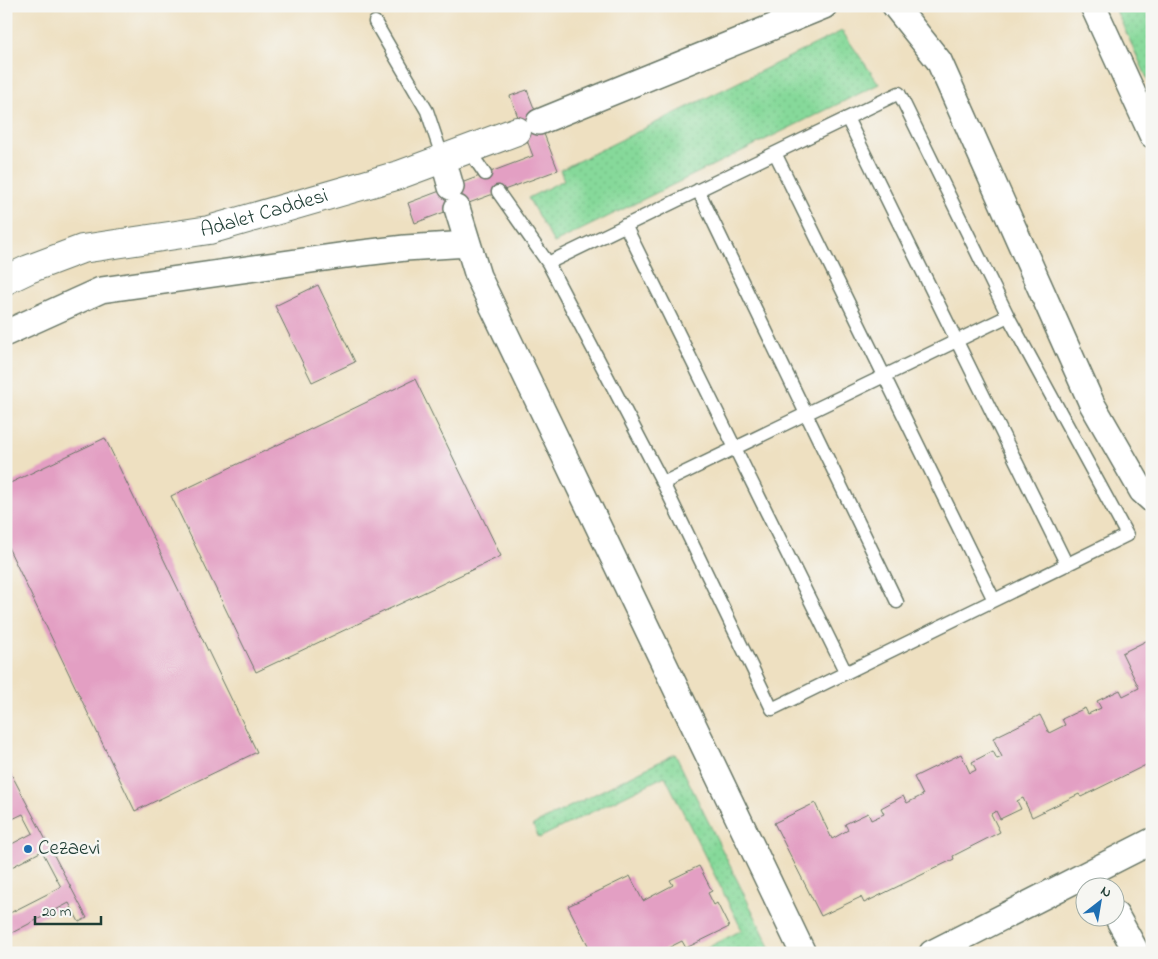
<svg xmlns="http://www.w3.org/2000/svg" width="1158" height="959" font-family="'Indie Flower',sans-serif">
	<defs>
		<pattern id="grass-dots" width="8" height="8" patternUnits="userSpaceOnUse" patternTransform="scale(1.25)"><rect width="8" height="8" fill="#86d99a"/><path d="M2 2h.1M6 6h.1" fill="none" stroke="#73bb85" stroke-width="1.8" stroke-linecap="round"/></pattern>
	</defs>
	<rect width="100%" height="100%" fill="#f6f6f2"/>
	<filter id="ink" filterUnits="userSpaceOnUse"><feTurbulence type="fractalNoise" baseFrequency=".02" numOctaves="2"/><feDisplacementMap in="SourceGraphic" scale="10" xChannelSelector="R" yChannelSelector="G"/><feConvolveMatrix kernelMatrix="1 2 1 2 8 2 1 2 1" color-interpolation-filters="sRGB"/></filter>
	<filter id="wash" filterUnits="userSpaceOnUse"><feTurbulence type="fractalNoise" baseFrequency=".0096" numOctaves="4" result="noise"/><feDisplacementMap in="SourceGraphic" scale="20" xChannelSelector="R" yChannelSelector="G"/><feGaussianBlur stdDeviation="1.12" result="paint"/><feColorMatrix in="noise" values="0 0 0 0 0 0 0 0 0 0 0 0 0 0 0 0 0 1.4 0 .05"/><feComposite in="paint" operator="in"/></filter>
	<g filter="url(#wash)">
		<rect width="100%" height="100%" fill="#eee0c1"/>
		<path fill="url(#grass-dots)" stroke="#528b67" d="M1114,6H1152V89Z
			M842,31L879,84L554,243L528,198L564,180L560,170Z
			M675,754L773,953H697L742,930L665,776L539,838L533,825Z"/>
		<g id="blocks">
			<path fill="#e39fc3" d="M527,90L558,170L415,223L408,203L533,156L510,96Z
				M318,285L355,362L312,382L275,306Z
				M415,379L501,556L256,672L171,496Z
				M105,438L257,752L135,811L6,543V485Z
				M1152,638V762L1081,797L1079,794L1032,817L1023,798L1017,801L1021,809L1000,819L996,811L991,814L1000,832L953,856L954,859L864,903L861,897L821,916L774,823L815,803L832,839L848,830L845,824L868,813L871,820L884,814L881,808L903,796L907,803L923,795L914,777L961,754L970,773L976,770L972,762L993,751L997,759L1002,757L993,738L1040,715L1049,733L1065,725L1062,719L1085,708L1088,714L1101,708L1097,701L1120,690L1123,696L1139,688L1122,653Z
				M6,764L87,918L79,922L69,903L6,936V915L61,887L42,851L6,870V847L33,833L23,814L6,822V812L8,811L6,808Z
				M699,866L712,891L708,893L714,905L717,903L729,927L686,948L682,941L662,951L663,953H592L568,906L630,876L643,901L673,885L670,880Z"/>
		</g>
	</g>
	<g filter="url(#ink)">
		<use href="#blocks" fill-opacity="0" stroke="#677665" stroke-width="1"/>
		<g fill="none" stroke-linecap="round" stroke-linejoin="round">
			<defs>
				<path id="lane" d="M375,22L427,111L443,159
					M847,118L1067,565
					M468,149L485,174
					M775,153L994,600
					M698,190L897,602
					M498,192L548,263L663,483L772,709L1127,535L1008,316L899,93L548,263
					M625,225L846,673
					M663,483L1008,316"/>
				<path id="street" d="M895,6L939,61L1092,404L1142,491L1152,500
					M1093,6L1152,135
					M539,122L824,6
					M443,159L451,187
					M457,208L478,276L803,953
					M6,333L101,290L346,255L405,248L468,244
					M1116,915L1137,953
					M932,953L1152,841"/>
				<g id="secondary">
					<path id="s1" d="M6,280L29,269L82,249L209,230L399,175L517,131"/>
				</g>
			</defs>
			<use href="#lane" stroke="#677665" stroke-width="15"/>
			<use href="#street" stroke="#677665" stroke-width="28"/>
			<use href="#secondary" stroke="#677665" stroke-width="30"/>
			<use href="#lane" stroke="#fff" stroke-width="12"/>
			<use href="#street" stroke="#fff" stroke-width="25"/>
			<use href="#secondary" stroke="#fff" stroke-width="28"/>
		</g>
	</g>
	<circle fill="#1f6fb2" stroke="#f6f6f2" stroke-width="2" cx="28" cy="849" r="5"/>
	<g text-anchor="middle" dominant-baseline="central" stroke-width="5" stroke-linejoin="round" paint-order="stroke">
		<g font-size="21" fill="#1f3d34" stroke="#f6f6f2">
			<text stroke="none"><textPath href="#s1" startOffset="268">Adalet Caddesi</textPath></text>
		</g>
		<g font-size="21" fill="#1f3d34" stroke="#f6f6f2" text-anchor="start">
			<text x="38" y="849">Cezaevi</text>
		</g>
	</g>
	<rect width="1158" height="959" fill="none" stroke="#f6f6f2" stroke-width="25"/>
	<g transform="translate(1100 902) rotate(31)"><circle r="24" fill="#f6f6f2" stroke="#a0aca6"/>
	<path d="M0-4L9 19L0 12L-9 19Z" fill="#1f6fb2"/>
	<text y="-8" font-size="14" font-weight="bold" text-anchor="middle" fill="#1f3d34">N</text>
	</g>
	<path d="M35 916v8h66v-8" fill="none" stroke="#1f3d34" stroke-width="2.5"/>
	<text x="42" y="916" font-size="15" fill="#1f3d34" stroke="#f6f6f2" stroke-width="4" paint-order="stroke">20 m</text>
</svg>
